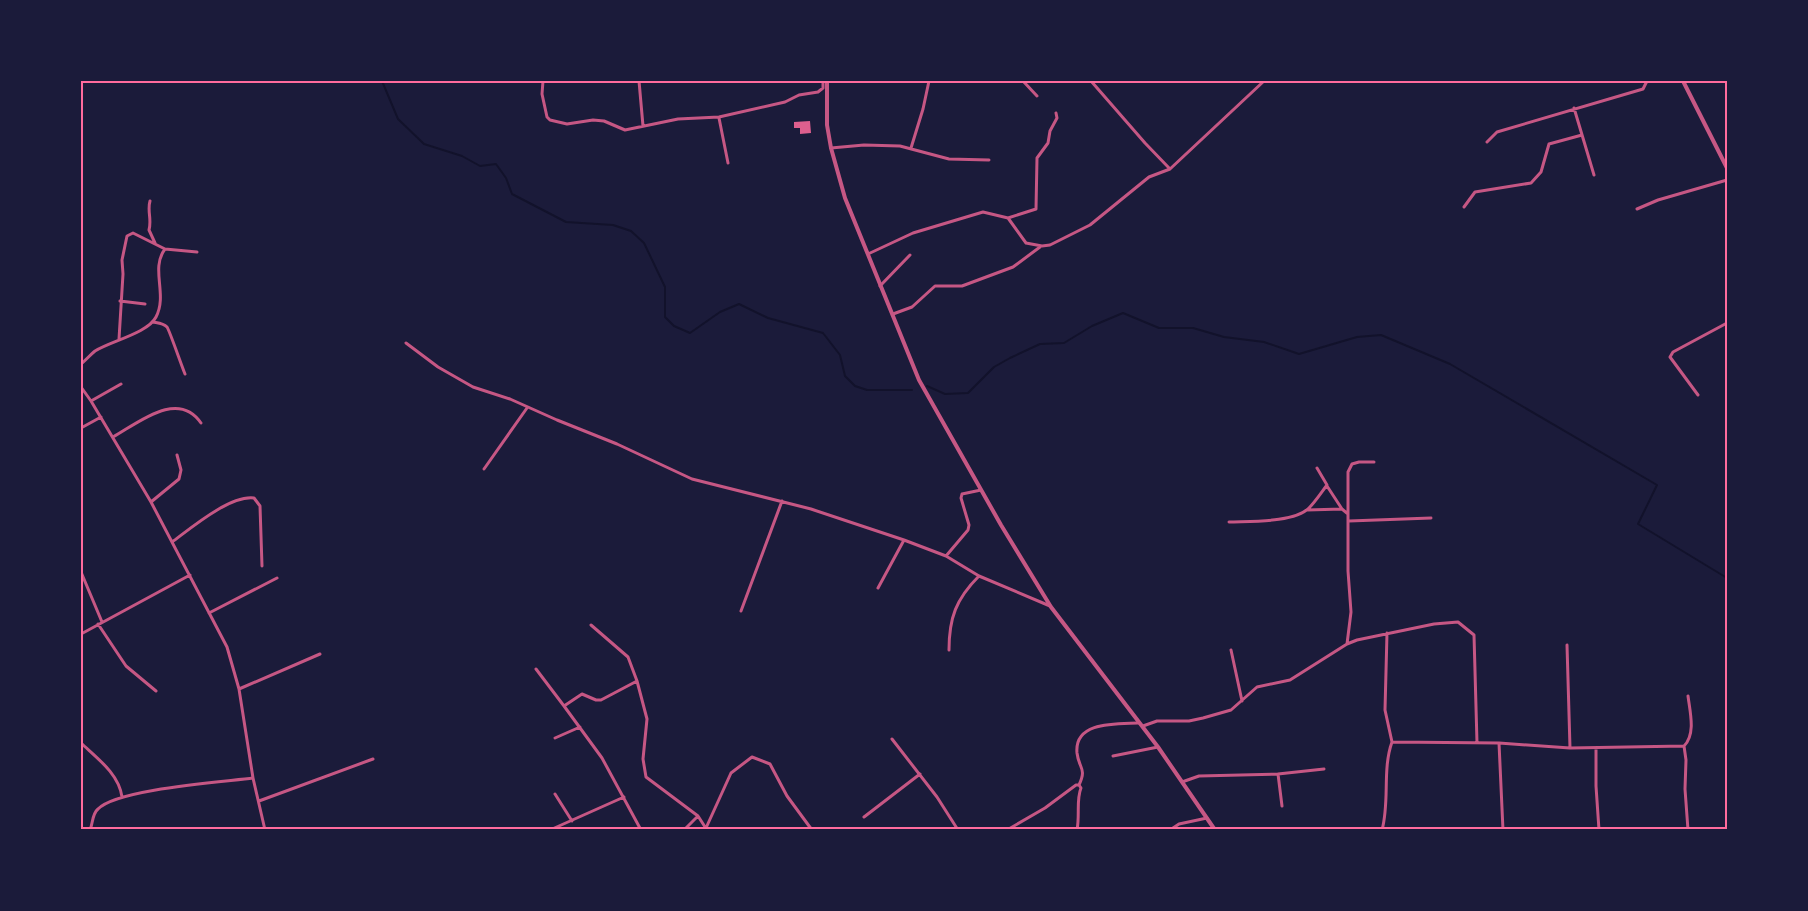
<svg xmlns="http://www.w3.org/2000/svg" width="1808" height="911" font-family="'Exo 2',sans-serif">
	<rect width="100%" height="100%" fill="#1b1b3a"/>
	<g fill="none" stroke-linecap="round" stroke-linejoin="round">
		<path stroke="#12122b" stroke-width="2" d="M382,81L398,119L424,144L462,156L480,166L496,164L506,178L512,194L566,222L613,225L631,231L644,243L665,287V317L674,326L690,333L720,312L739,304L768,318L823,333L840,355L845,376L855,386L867,390H912
			M927,386L945,394L968,393L994,367L1010,358L1040,344L1064,343L1092,326L1123,313L1159,328H1193L1224,337L1264,342L1299,354L1357,337L1381,335L1450,364L1657,485L1638,524L1727,578"/>
	</g>
	<path fill="#dd5f8e" d="M810,121L811,133L800,134V128H794V122Z"/>
	<g fill="none" stroke-linecap="round" stroke-linejoin="round">
		<path stroke="#c65784" stroke-width="3" d="M543,81L542,94L547,117L550,120L567,124L593,120L604,121L625,130L678,119L719,117L785,102L799,95L818,92L823,88V81
			M639,81L643,126
			M1023,81L1037,96
			M1091,81L1145,143L1170,169
			M1574,108L1594,175
			M719,118L728,163
			M1487,142L1497,132L1643,89L1647,81
			M831,148L864,145L900,146L949,159L989,160
			M911,148L923,109L929,81
			M150,201C147,211 152,219 149,230L155,243
			M1464,207L1475,192L1531,183L1541,172L1549,144L1582,135
			M1637,209L1658,200L1727,180
			M1008,218L1026,243L1042,246L1050,245L1090,225L1149,177L1170,169L1264,81
			M868,254L913,233L983,212L1008,218L1036,209L1037,158L1048,143L1050,131L1057,118L1056,113
			M880,286L910,255
			M120,301L145,304
			M893,314L912,307L935,286H962L1013,267L1040,247
			M153,322C158,323 163,323 167,327C169,329 182,367 185,374
			M119,339L123,274L122,260L127,236L133,233L165,249
			M406,343L438,367L473,387L510,399L557,420L617,444L692,479L811,509L904,540L946,556L979,576L1050,606
			M81,364C86,360 90,355 95,351C111,341 148,333 156,317C168,294 150,269 165,249L197,252
			M81,387L91,401L151,502L227,647L239,689L253,778L265,830
			M1698,395L1670,357L1673,352L1727,323
			M91,401L121,384
			M81,428L101,417
			M113,437C138,423 178,389 201,423
			M484,469L527,408
			M1327,486L1342,509
			M151,502L179,479L181,470L177,455
			M1307,510L1342,509L1348,514
			M1349,521L1431,518
			M1229,522C1250,521 1294,523 1309,508C1315,502 1321,493 1327,485L1317,468
			M172,542C191,528 230,495 254,498L260,506L262,566
			M946,556L968,530L969,525L961,498L962,494L981,490
			M81,572L102,622
			M878,588L904,540
			M741,611L782,501
			M209,613L277,578
			M98,624L126,666L156,691
			M591,625L628,657L637,681L647,719L643,759L646,777L698,816L707,830
			M1387,633L1385,710L1392,742
			M81,634L190,575
			M1347,644L1351,612L1348,571V472L1352,464L1359,462H1374
			M1567,645L1570,748
			M949,650C949,618 956,599 979,576
			M1231,650L1242,701
			M536,669L564,706
			M637,681L601,700H596L582,694L564,706L602,758L641,830
			M239,689L320,654
			M1143,726L1157,721H1189L1203,718L1231,710L1257,687L1290,680L1347,644L1357,640L1434,624L1458,622L1474,635L1477,743
			M555,738L580,727
			M892,739L937,797L958,830
			M81,743C97,758 119,774 122,797
			M1499,743L1503,830
			M1684,746L1686,760L1685,789L1688,830
			M1596,748V786L1599,830
			M1113,756L1158,747
			M1278,774L1282,806
			M1182,782L1199,776L1278,774L1324,769
			M555,794L572,821
			M259,801L373,759
			M864,817L920,774
			M706,828L731,773L752,757L770,764L787,796L812,830
			M90,830C93,823 92,814 98,809C117,789 222,782 253,778
			M550,830L624,797
			M684,830L698,816
			M1007,830L1045,808L1076,785H1079
			M1077,830C1080,815 1076,800 1081,788L1079,785C1087,768 1079,769 1077,753C1074,721 1117,724 1138,723
			M1170,830L1179,824L1207,818
			M1382,830C1390,801 1382,770 1392,742L1499,743L1570,748L1684,746C1696,734 1690,712 1688,696"/>
		<path stroke="#c65784" stroke-width="4" d="M827,81V125L831,148L845,198L919,380L1001,525L1051,607L1158,747L1215,830
			M1683,81L1727,168"/>
	</g>
	<rect width="1808" height="911" fill="none" stroke="#1b1b3a" stroke-width="165"/>
	<rect x="82" y="82" width="1644" height="746" fill="none" stroke="#ff6b9d" stroke-width="2"/>
</svg>
